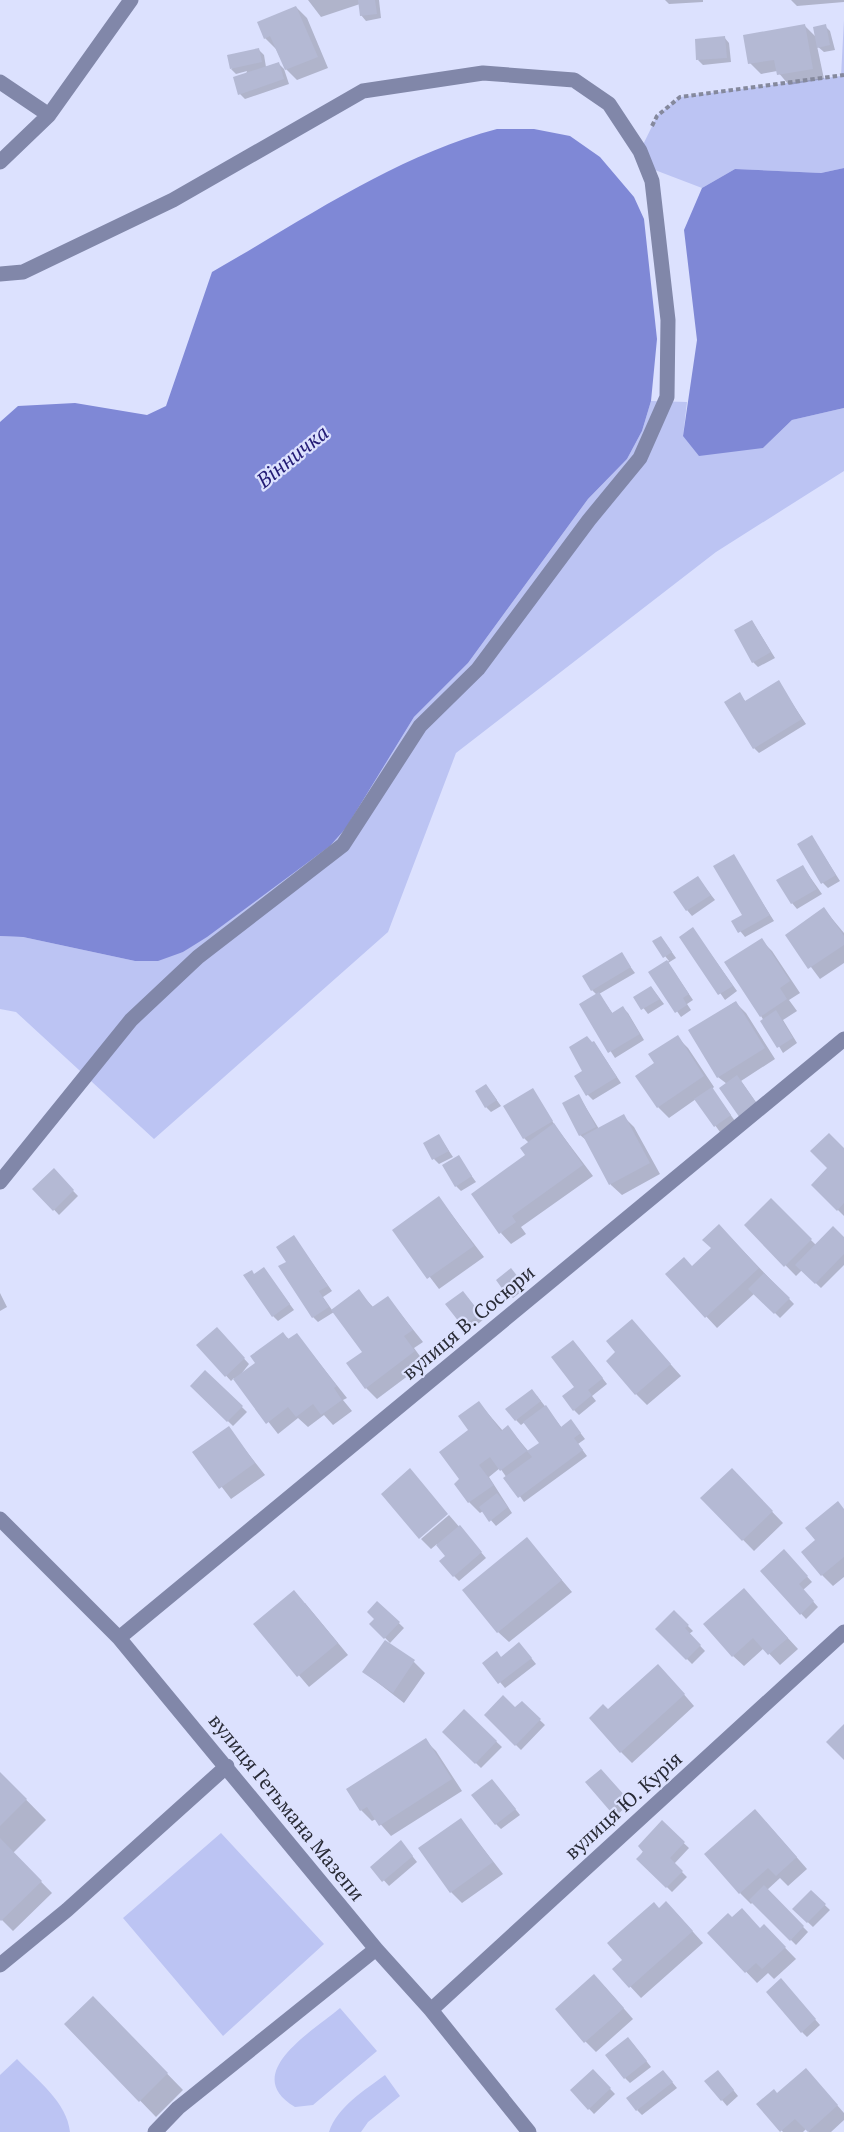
<svg xmlns="http://www.w3.org/2000/svg" width="844" height="2132" font-family="'PT Serif',serif">
	<rect width="100%" height="100%" fill="#dce1fe"/>
	<path fill="#bcc4f3" d="M844,20V168L821,173L735,169L702,188L647,167L640,151L657,116L680,97L841,76Z
		M651,401L687,402L683,436L763,448L792,420L844,408V471L716,552L456,753L388,932L154,1139L16,1012L0,1009V936L23,937L135,961L183,952L330,846L346,828L414,717L468,663L588,499L627,459L642,431Z
		M221,1833L324,1944L223,2036L123,1918Z
		M340,2008L377,2051L313,2105L295,2107C239,2074 313,2031 340,2008Z
		M17,2059C37,2080 67,2102 70,2132H0V2075Z
		M385,2075L400,2096L368,2122L361,2132H329C337,2107 365,2090 385,2075Z"/>
	<path fill="#7f88d6" d="M497,129H534L570,136L600,157L634,197L644,219L657,339L651,401L642,431L627,459L588,499L468,663L414,717L346,828L330,846L207,937L183,952L158,961H135L23,937L0,936V422L18,406L75,403L147,415L166,406L212,272C303,220 395,156 497,129Z
		M844,168V408L792,420L763,448L699,456L683,436L697,340L684,230L702,188L735,169L821,173Z"/>
	<path fill="#0003" d="M308,0H379L381,18L366,21L361,15L360,4L321,17Z
		M665,0H703V2L669,4Z
		M791,0H844V2L797,6Z
		M296,7L307,18L328,68L297,80L286,69L276,49L265,38Z
		M805,26L817,38L825,26L830,31L835,50L824,52L817,46L824,79L789,85L777,71L761,74L750,63Z
		M724,37L729,43L731,62L703,65L698,60Z
		M259,50L264,55L266,67L278,63L284,69L289,84L245,99L240,94L247,71L236,74L231,69Z
		M752,621L775,658L758,667L753,662Z
		M778,682L806,724L759,753L754,748L739,694L746,702Z
		M812,837L840,881L828,888L823,883Z
		M733,856L774,921L745,937L733,922L744,915Z
		M803,867L822,894L797,909L792,903Z
		M697,877L715,900L692,916L687,910Z
		M824,909L844,933V963L820,979L787,935Z
		M693,929L737,991L725,1000L681,937Z
		M661,937L676,958L668,963L693,1000L687,1004L691,1010L681,1017L650,972L669,961L654,942Z
		M761,940L772,951L800,993L789,1000L797,1011L783,1020L797,1043L783,1053L761,1016Z
		M621,954L635,973L599,994L613,1014L623,1008L628,1013L644,1040L615,1058L581,1005L597,995L592,990Z
		M651,987L664,1004L648,1014L635,997Z
		M735,1002L746,1013L775,1059L741,1081L762,1111L718,1077L690,1031Z
		M677,1037L688,1048L714,1087L712,1089L735,1121L720,1132L696,1099L669,1118L658,1107Z
		M594,1042L621,1083L593,1100L588,1095L585,1071Z
		M486,1085L501,1106L491,1112L486,1107Z
		M533,1090L556,1127L593,1176L521,1227L526,1234L511,1244L501,1233L527,1156L529,1143L524,1138Z
		M579,1096L599,1129L623,1116L634,1127L660,1174L622,1195L611,1185L586,1140L580,1135Z
		M439,1136L453,1157L439,1164L434,1159Z
		M844,1150V1216L813,1185Z
		M458,1157L476,1182L461,1191L456,1186Z
		M54,1171L78,1196L59,1215L35,1189Z
		M439,1198L484,1257L439,1289L394,1230Z
		M771,1201L816,1245L844,1239V1265L821,1288L802,1270L796,1276L746,1225Z
		M294,1237L332,1291L323,1297L332,1310L358,1291L374,1308L388,1298L423,1342L414,1348L425,1363L377,1399L366,1388L364,1352L334,1312L318,1322L313,1317L288,1262Z
		M730,1237L794,1304L780,1318L755,1293L717,1328L667,1274L693,1267Z
		M264,1269L294,1310L278,1321L273,1316L255,1275Z
		M516,1275L526,1288L513,1298L508,1293Z
		M0,1293L7,1307L0,1311Z
		M468,1298L484,1319L469,1331L464,1326Z
		M632,1321L681,1376L647,1405L636,1394L617,1352Z
		M217,1329L249,1364L238,1378L257,1364L283,1334L290,1340L297,1335L347,1398L343,1400L352,1411L333,1425L324,1415L308,1427L298,1418L278,1434L234,1378L231,1381L198,1345Z
		M578,1347L607,1384L592,1396L596,1401L579,1415L574,1410Z
		M206,1372L247,1412L233,1426L192,1386Z
		M537,1396L562,1428L576,1427L585,1439L578,1444L587,1456L524,1502L500,1468L489,1477L512,1513L496,1526L483,1511L480,1513L469,1502L456,1484L461,1480L470,1431L479,1403L503,1431L508,1427L529,1452L541,1443L525,1422L521,1425L516,1420Z
		M228,1428L265,1475L231,1499L195,1452Z
		M732,1470L783,1523L754,1551L702,1498Z
		M844,1510V1577L833,1586L822,1575L817,1541Z
		M449,1515L486,1558L459,1581L454,1576L447,1556L437,1544L431,1549L421,1539Z
		M527,1539L572,1592L509,1642L498,1632Z
		M784,1551L812,1582L803,1590L818,1607L806,1619L762,1572Z
		M754,1601L798,1649L780,1665L764,1648L744,1666L733,1656Z
		M305,1603L348,1655L309,1687L255,1624Z
		M378,1603L404,1628L390,1643L372,1624L376,1620Z
		M674,1612L693,1631L689,1634L705,1651L692,1664L657,1629Z
		M524,1649L536,1664L505,1688L484,1663Z
		M414,1662L425,1673L404,1703L364,1672Z
		M669,1677L694,1706L632,1763L621,1752L608,1711Z
		M522,1703L545,1725L521,1750L486,1715L515,1709Z
		M464,1711L502,1747L481,1768L444,1732Z
		M425,1740L436,1751L462,1791L391,1836L376,1819L372,1821L361,1810L348,1790Z
		M0,1773L46,1820L13,1853L52,1893L13,1931L0,1918Z
		M606,1776L630,1803L617,1815L587,1783Z
		M497,1786L520,1815L501,1829L496,1824Z
		M461,1820L503,1874L462,1903L451,1892Z
		M766,1822L807,1869L788,1886L780,1878L767,1890L808,1932L796,1945L753,1902L751,1904L740,1893Z
		M662,1823L689,1848L674,1864L687,1877L672,1892L638,1859Z
		M406,1848L417,1862L389,1886L372,1867Z
		M811,1892L830,1910L813,1927L794,1909Z
		M659,1909L677,1914L703,1943L641,1998L614,1969L624,1960Z
		M732,1919L761,1930L764,1926L796,1959L774,1979L768,1973L757,1983L709,1933Z
		M786,1986L820,2025L807,2037L802,2032Z
		M605,1987L633,2019L596,2052L585,2041Z
		M109,2014L183,2090L156,2117L66,2024Z
		M633,2044L651,2067L630,2083L625,2078Z
		M593,2071L615,2094L594,2114L572,2091Z
		M668,2077L677,2088L642,2115L637,2110Z
		M723,2077L738,2096L727,2106L706,2081Z
		M816,2081L844,2113V2120L831,2132H809L806,2129L803,2132H783L758,2104Z"/>
	<path fill="#b4b9d4" d="M358,0H375L377,14L360,16Z
		M296,6L318,57L285,70L270,36L264,39L257,22Z
		M805,24L813,69L777,75L774,60L748,64L743,35Z
		M826,24L830,45L817,48L813,27Z
		M725,36L727,58L696,60L695,39Z
		M259,48L262,62L230,69L227,55Z
		M279,62L284,79L238,95L233,77Z
		M752,620L771,652L752,663L734,630Z
		M779,680L802,719L753,749L724,702L740,692L745,701Z
		M812,835L836,875L821,884L797,844Z
		M734,854L770,915L738,933L731,921L742,915L713,866Z
		M803,865L817,889L791,904L776,880Z
		M698,876L711,895L686,911L673,892Z
		M824,907L844,936V945L808,969L785,935Z
		M693,927L733,986L718,995L679,937Z
		M661,936L672,952L663,958L652,941Z
		M762,938L790,981L780,988L787,999L760,1017L724,962Z
		M622,952L631,967L591,991L582,976Z
		M667,960L689,994L683,998L687,1005L675,1013L648,972Z
		M651,986L660,999L641,1010L633,997Z
		M599,992L612,1013L623,1006L640,1034L608,1053L579,1004Z
		M736,1001L765,1048L717,1078L688,1030Z
		M776,1010L793,1038L777,1048L760,1021Z
		M678,1035L704,1076L657,1108L635,1076L654,1063L648,1054Z
		M587,1036L592,1042L594,1041L617,1077L586,1096L574,1076L582,1071L569,1047Z
		M737,1075L758,1105L740,1118L719,1088Z
		M486,1084L497,1100L485,1108L475,1091Z
		M712,1087L731,1115L714,1127L694,1099Z
		M533,1088L553,1121L523,1139L503,1106Z
		M579,1094L596,1127L579,1136L562,1103Z
		M624,1114L650,1163L609,1185L583,1136Z
		M554,1123L583,1165L512,1216L516,1222L499,1234L471,1194L525,1155L520,1148Z
		M829,1133L844,1148V1203L837,1211L811,1185L827,1168L810,1151Z
		M439,1134L449,1151L432,1160L423,1143Z
		M459,1155L472,1176L455,1187L442,1165Z
		M54,1168L74,1190L53,1211L32,1189Z
		M439,1196L474,1246L427,1279L392,1230Z
		M771,1198L812,1239L784,1267L744,1225Z
		M719,1224L759,1268L705,1318L665,1274L684,1257L692,1266L711,1248L702,1240Z
		M833,1226L844,1237V1254L815,1284L795,1265Z
		M294,1235L328,1286L319,1291L329,1307L312,1318L278,1266L286,1262L276,1247Z
		M264,1267L290,1304L272,1317L243,1275L252,1270L254,1274Z
		M511,1268L522,1282L506,1294L496,1280Z
		M764,1273L790,1298L774,1314L748,1289Z
		M359,1289L372,1307L388,1296L413,1330L404,1336L415,1351L365,1389L346,1363L362,1352L331,1310Z
		M463,1291L480,1313L463,1327L445,1304Z
		M632,1319L671,1364L635,1395L606,1361L615,1352L606,1341Z
		M217,1327L245,1358L225,1377L196,1345Z
		M283,1332L288,1339L297,1333L337,1386L334,1388L342,1400L321,1415L313,1404L296,1417L288,1407L266,1424L233,1379L255,1363L250,1356Z
		M573,1340L603,1378L588,1390L592,1395L573,1411L562,1396L574,1387L551,1357Z
		M205,1370L243,1406L227,1422L190,1386Z
		M532,1389L541,1401L515,1421L505,1409Z
		M479,1401L501,1431L508,1425L527,1451L539,1443L523,1422L546,1405L561,1427L571,1419L581,1433L574,1438L583,1450L518,1498L503,1478L532,1457L527,1451L500,1471L490,1457L479,1465L494,1485L468,1503L454,1484L459,1479L439,1452L468,1430L458,1416Z
		M229,1426L255,1463L219,1489L192,1452Z
		M410,1468L448,1514L419,1539L381,1494Z
		M732,1468L773,1511L742,1541L700,1498Z
		M497,1493L508,1507L489,1522L479,1507Z
		M838,1501L844,1509V1557L821,1576L801,1552L815,1540L805,1528Z
		M460,1525L482,1552L453,1577L439,1561L445,1556L436,1545Z
		M527,1537L562,1580L497,1633L462,1590Z
		M784,1549L808,1576L799,1584L814,1601L800,1615L760,1571Z
		M744,1588L788,1638L768,1655L753,1638L732,1657L703,1624Z
		M294,1590L338,1643L297,1677L253,1624Z
		M377,1601L400,1622L384,1639L369,1624L374,1619L367,1612Z
		M674,1610L689,1625L685,1628L701,1645L686,1660L655,1629Z
		M385,1640L415,1660L393,1693L362,1672Z
		M519,1642L532,1658L498,1684L482,1663L497,1651L501,1657Z
		M658,1664L685,1694L620,1753L589,1718L603,1704L608,1709Z
		M503,1695L515,1707L522,1701L541,1719L515,1746L484,1715Z
		M464,1709L497,1741L475,1764L442,1732Z
		M844,1724V1760L826,1742Z
		M426,1738L452,1779L379,1826L367,1807L360,1811L346,1789Z
		M601,1769L626,1797L610,1811L585,1782Z
		M0,1772L27,1799L0,1826Z
		M492,1779L516,1809L495,1825L471,1795Z
		M755,1809L797,1857L776,1876L768,1868L739,1894L704,1854Z
		M461,1818L493,1862L450,1893L418,1848Z
		M662,1820L685,1842L670,1858L683,1871L666,1888L636,1859L643,1852L638,1846Z
		M0,1838L42,1881L1,1921L0,1920Z
		M401,1840L413,1856L382,1882L370,1867Z
		M764,1885L804,1926L790,1941L749,1900Z
		M811,1890L826,1904L807,1923L792,1909Z
		M666,1901L693,1931L629,1988L612,1969L622,1960L607,1943L654,1902L659,1908Z
		M742,1908L760,1928L764,1924L786,1947L762,1969L756,1963L745,1973L707,1933L728,1913L732,1917Z
		M594,1974L624,2008L584,2043L555,2009Z
		M781,1978L816,2019L801,2033L766,1992Z
		M93,1996L168,2073L139,2102L64,2024Z
		M628,2037L647,2061L624,2079L605,2055Z
		M806,2068L838,2105L808,2132L795,2119L780,2132L756,2104L774,2089L777,2093Z
		M593,2069L611,2088L588,2110L570,2090Z
		M663,2070L673,2082L636,2111L626,2098Z
		M718,2070L734,2090L721,2101L704,2081Z"/>
	<g fill="none" stroke-linecap="round" stroke-linejoin="round">
		<path stroke="#85899d" stroke-width="4" stroke-dasharray="4.5 3" stroke-linecap="butt" d="M652,126L657,116L680,97L844,75"/>
		<path stroke="#8187a9" stroke-width="15" d="M0,82L49,115
			M0,162L49,115L131,0
			M0,274L23,272L173,200L363,91L483,73L574,80L609,104L640,151L652,181L668,320L667,397L640,458L589,520L478,669L420,726L343,845L198,957L131,1020L0,1182
			M0,1519L119,1638L376,1949L431,2010L529,2132
			M119,1638L844,1039
			M0,1965L67,1910L227,1766
			M431,2010L844,1632
			M155,2132L178,2108L376,1949"/>
	</g>
	<g text-anchor="middle" dominant-baseline="central" stroke-width="4.5" stroke-linejoin="round" paint-order="stroke">
		<g font-size="20" fill="#292b36" stroke="#dce1fe">
			<text transform="translate(468 1322) rotate(-40)">вулиця В. Сосюри</text>
			<text transform="translate(623 1805) rotate(-42)">вулиця Ю. Курія</text>
			<text transform="translate(287 1807) rotate(51)">вулиця Гетьмана Мазепи</text>
		</g>
		<g font-size="21" font-style="italic" fill="#231b75" stroke="#dce1fe">
			<text transform="translate(292 456) rotate(-39)">Вінничка</text>
		</g>
	</g>
</svg>
